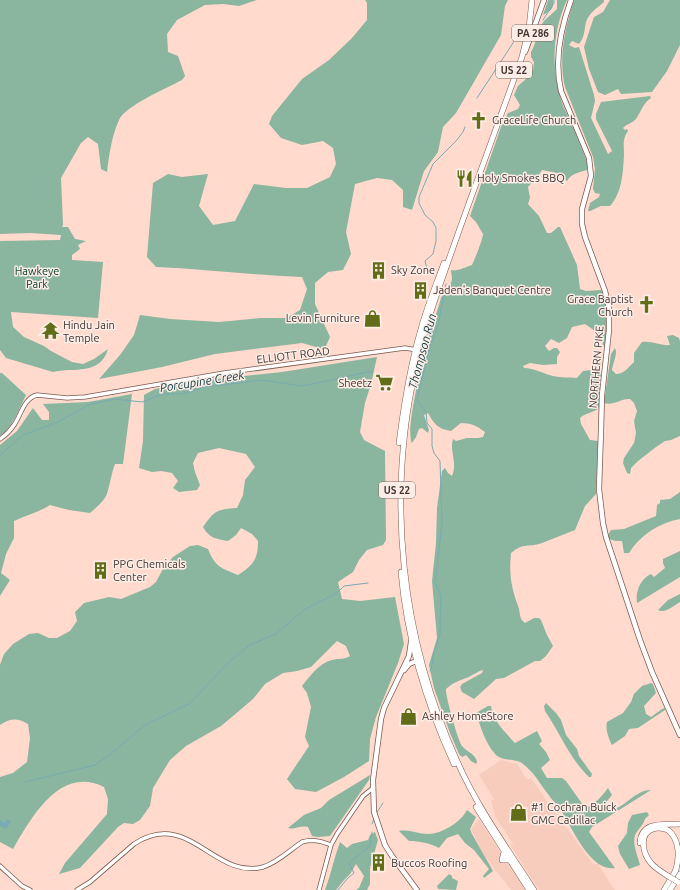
<svg xmlns="http://www.w3.org/2000/svg" width="680" height="890" font-family="Ubuntu,sans-serif">
	<rect width="100%" height="100%" fill="#ffdacd"/>
	<path fill="#f8ccbc" d="M501,760L517,764L527,780L531,778L563,825L566,827L593,864H598L615,890H539L511,846L513,844L495,816L491,801L494,799L479,775Z
		M479,819L525,890H511L483,854L471,829Z"/>
	<path fill="#8ab59e" d="M0,0H257L239,6L223,4L205,5L177,20L167,34L168,52L178,56L185,76L182,80C167,88 125,106 119,120C112,135 109,155 107,172L101,169L98,144L88,137L81,143L61,178L63,225L62,227H68L75,239L86,241L78,245L80,249L72,255V260L103,262L98,318L11,312L13,327L24,337L44,346L51,351L72,362L83,364L94,359L108,349C100,376 74,367 53,372L6,358L0,350V241L60,240L61,235L30,233L0,234Z
		M365,0H508L505,6L501,35L456,113L443,127L438,152L424,171L412,210L403,207V190L392,180L377,178L355,184L346,232L351,254L343,270L328,272L315,283V304L330,337L326,346L320,348L302,343L215,354L162,367L99,379L120,355L134,335L140,315L170,319L219,322L261,318H287L300,310L307,289L302,277C253,275 204,269 156,267L147,257L153,183L168,174L182,177L208,174L199,206L213,225L235,221L254,184L286,188H307L330,177L336,164L333,148L323,141L302,145L281,138L269,124L272,116L302,79L329,60L352,38L367,20V3Z
		M548,0H553C554,9 551,11 543,15Z
		M557,0H567C553,30 551,65 560,96C562,106 568,115 572,125C577,137 582,149 587,162V170C578,173 572,173 567,181L557,173L542,170L538,176L528,187L530,198L528,204L539,216L547,233H551L558,227H560L577,265L580,289L586,291L601,290C611,301 607,333 605,347L603,345L601,335L585,324L572,327L567,338L559,343L551,339L545,346L549,351L554,348H557L560,352L557,357V364L543,365L530,363L523,366L524,368C534,368 544,374 553,376C561,378 569,377 577,378L583,371L591,370L601,372L599,408C593,413 585,413 580,418L581,424L590,440L598,441L596,494L585,506L575,530C564,534 553,539 542,543C528,548 524,542 511,553C509,574 511,587 518,606C521,613 518,618 525,623L534,618H539L541,620L547,635L553,646L546,656L540,661H535L504,678L496,679L474,699L462,692L460,687L462,684L482,673L483,670C476,672 472,676 466,678C456,682 454,682 446,689C445,695 458,741 462,746C468,753 473,752 477,761L476,764L471,761L466,755L462,757L459,754L450,733L434,688L429,665L437,638L432,581L436,543L437,508L442,471L445,468L448,473L452,476C458,462 449,452 453,439L456,441L467,438H478L483,437L485,432C477,426 471,423 461,423L451,431C438,429 434,424 428,413L424,415L429,430L428,433L422,428L419,429L416,437L412,443C404,430 428,336 434,319C437,312 439,305 441,298C444,292 451,287 452,279C452,276 451,273 451,270C456,272 466,267 472,265C474,261 483,239 483,234L476,222L470,216L502,124L508,113L518,109L520,105L514,95L518,86L526,79L533,69L534,62L531,57V52L534,46L540,27L544,21L557,9Z
		M574,0H604V2C597,8 589,13 586,22C584,30 585,37 579,44L572,41L569,45L575,48L579,47L594,95L595,101L591,118L608,154L612,151L596,119V114L601,102L650,96L651,98C643,103 641,112 636,119C633,123 626,124 623,128L625,130L627,129L628,131C622,139 624,146 624,155C623,173 622,193 610,206H601L590,211H588L590,203L599,197L600,194L595,193L593,189L595,169L593,157L565,87C558,57 565,29 574,0Z
		M610,0H680V45L667,71L652,92L621,94L618,89L605,95L598,92L589,69L584,47L594,17L603,12Z
		M673,335L679,338L680,341V436L671,440L665,441L656,447L638,461L631,468L630,474L627,473L623,463L624,458L634,443L636,433L634,421L637,411L634,403L630,399C621,398 614,406 604,403L611,354L615,348L616,351C616,358 613,363 612,370L616,374C625,374 628,367 634,362V353L642,342C654,341 660,346 670,345L667,336Z
		M377,357L371,384L365,403L360,432L364,440L385,451L386,540L383,545L367,550L359,560L353,572L338,582L342,599L360,601L395,597L404,644L398,663L376,717L370,739L369,761L344,777L316,792L295,789L287,779L309,746L305,737L311,707L307,693L302,686C310,676 319,663 332,660C339,658 344,660 350,656L346,646L337,641L311,667L297,671L283,673L265,684L253,699L233,716L221,726L186,746L170,760L153,788L150,806L140,820L133,824L124,823L118,827L80,868L59,874L65,863L107,814L108,799L104,787C60,765 31,818 13,849L0,842V777L13,773L27,762L30,738L28,724C17,718 11,718 0,725V665L4,654L13,644L29,634L38,633L49,638H57L70,631L77,621L75,612L84,603L109,597L121,599L150,587L156,582L163,569L173,557L190,546L198,545L208,549C215,567 221,568 238,575C253,565 258,560 258,541L252,534L241,528L236,535L228,541C216,539 209,538 203,527C214,511 217,509 237,508L243,495L245,480L255,467L246,454L219,448L198,453L193,463L195,472L200,485L197,490L179,492L173,488L178,481L172,473L161,471L152,472L139,468L143,441L144,395L155,389L198,381L282,372Z
		M0,373H2L26,395C19,409 13,427 0,436Z
		M132,394L123,464H115C111,475 111,480 108,490C106,500 98,506 90,513L69,510L50,505C39,512 27,515 14,521V538L6,554L1,573L10,580L0,596V445L17,431L33,408L42,420H49V412L43,404L88,402Z
		M680,492V519C659,523 640,535 629,553H624L622,541H616L609,539L608,535L611,530L624,529L656,516L657,505L660,503V500L670,499Z
		M680,551V577L637,603C635,592 641,578 651,574L654,577L665,568L663,563V559Z
		M680,594V602C673,606 665,614 658,610L668,600Z
		M651,683L653,684L656,693L644,706L646,714L651,717L662,709L665,708V710L638,728L629,729L625,736L612,745C609,739 605,729 607,722L623,713L631,702L634,694L642,686Z
		M546,703L556,713L561,720L566,735L577,749L579,756L592,774L591,777H589C570,759 560,733 545,711L544,706Z
		M488,706H491C492,720 506,733 515,743L537,731L542,741L539,744L546,752L550,760L541,768L547,778H562L566,781L583,805L588,807C598,801 601,797 608,788L612,795L603,806L606,810C623,812 633,790 651,790L592,827L589,832L615,868C588,872 571,823 558,806C555,802 551,799 548,794C540,784 534,772 523,764C516,758 502,762 495,754C485,742 481,728 476,713Z
		M370,775L369,780L330,836L318,837L312,836L308,827C299,825 295,830 288,828L304,815L321,808L329,800Z
		M467,810L476,817L470,829L472,834L493,871L484,878L483,876L489,869L474,850L465,843L458,834L447,838L439,848C429,843 420,841 409,841L399,831C409,829 417,834 428,834C442,834 461,822 467,810Z
		M647,812L649,815L645,819C643,825 640,827 636,833C631,842 638,856 640,865L629,869L620,854L618,846L627,833L628,823L632,815Z
		M375,832L378,840L370,868V884L367,890H356L359,888L364,876L356,864L350,874L344,880L336,890H325C331,874 334,858 340,842L347,848L352,844L368,840L370,835Z
		M449,874L452,876V878L458,881L456,890L438,889L437,886Z"/>
	<path fill="#78abb5" d="M7,819L11,821L6,829L0,826V820L5,823Z"/>
	<g fill="none" stroke-linecap="round" stroke-linejoin="round">
		<path stroke="#78abb5" stroke-width="1" d="M543,20L554,3V0
			M477,98L513,43L516,35
			M434,275L427,269L425,261L433,254L436,241V228L433,222L425,215L419,203V197L433,164L456,141L463,132L465,127
			M0,455L23,435L56,423L88,405L115,399L142,402L163,394H183L205,387L262,380L302,386L341,378L367,372H372
			M430,671L432,665L434,652L440,634L441,595L435,583L442,523L440,461L434,453L432,446V429L427,423L426,412L417,400L429,350L439,322L441,308L446,284
			M25,782L95,765L108,756L145,725L189,704L230,661L250,645L276,634L305,609L337,593L344,586L368,583
			M376,814L383,803
			M372,824L374,819
			M338,890L347,879L354,873L349,863L370,846L372,832"/>
		<defs>
			<path id="minor" d="M0,439C6,435 10,431 14,425C21,415 24,398 37,395L67,398L85,397L224,373L405,348L417,350
				M0,866L22,886L30,890
				M77,890L90,882L134,844C189,808 214,880 263,867C277,863 290,850 302,842C313,839 321,841 331,845
				M319,890L331,845L337,834L363,796L373,788"/>
			<path id="major" d="M571,0C560,30 554,60 561,91L589,158L591,176L582,209V224L585,237L605,291L609,308V330L602,395L601,430L599,489L603,523L606,537L640,640L652,672L680,735
				M525,52L544,0
				M411,642L409,656L384,708L381,719L373,780L374,812L385,845L392,856L417,890
				M404,670L409,664L419,660"/>
			<path id="highway" d="M532,0L529,28L522,57C501,114 481,171 460,228C444,274 426,320 416,367C386,499 401,638 457,761C477,807 507,848 534,890
				M399,443C404,404 410,366 421,329C427,307 436,285 444,263
				M401,572C407,639 426,703 454,764
				M476,807L529,890
				M640,843C641,820 664,825 680,824
				M504,852L502,860H509
				M668,876C662,872 656,869 651,863C643,854 638,834 653,829C658,827 663,828 668,830C680,840 680,858 675,872
				M664,890L676,870
				M670,890L680,874"/>
		</defs>
		<use href="#minor" stroke="#7a5b50" stroke-width="5"/>
		<use href="#major" stroke="#7a5b50" stroke-width="6"/>
		<use href="#highway" stroke="#7a5b50" stroke-width="6"/>
		<use href="#minor" stroke="#fff" stroke-width="3.5"/>
		<use href="#major" stroke="#fff" stroke-width="4.5"/>
		<use href="#highway" stroke="#fff" stroke-width="5"/>
		<defs>
			<path id="highway-bridge" d="M668,876L678,882"/>
		</defs>
		<use href="#highway-bridge" stroke="#7a5b50" stroke-width="6" stroke-linecap="butt"/>
		<use href="#highway-bridge" stroke="#fff" stroke-width="5"/>
	</g>
	<defs>
		<symbol id="church-bare" viewBox="-9 -9 18 18"><path d="M-1.2-6h2.4v3.5h3.3v2.4h-3.3V6h-2.4V-.1h-3.3v-2.4h3.3Z" fill="#626e17" stroke="#fcede7" stroke-width="2.5" paint-order="stroke"/></symbol>
		<symbol id="restaurant-bare" viewBox="-9 -9 18 18"><path d="M-5-6h1v4h1v-4h1v4h1v-4h1v5L-1.5 .5V6h-2V.5L-5-1ZM5-6V6H3V1.5H1.5Q1.5-4 5-6Z" fill="#626e17" stroke="#fcede7" stroke-width="2.5" paint-order="stroke"/></symbol>
		<symbol id="building-bare" viewBox="-9 -9 18 18"><path d="M-4-6H4V6H1V3H-1V6H-4ZM-2.5-4.3h1.7v1.8h-1.7ZM.8-4.3h1.7v1.8H.8ZM-2.5-1h1.7V.8h-1.7ZM.8-1h1.7V.8H.8Z" fill="#626e17" stroke="#fcede7" stroke-width="2.5" paint-order="stroke"/></symbol>
		<symbol id="shop-bare" viewBox="-9 -9 18 18"><path d="M-5-2.5h2.3a2.7 3.5 0 0 1 5.4 0H5L5.5 6h-11ZM-1.5-2.5h3a1.5 2.3 0 0 0-3 0Z" fill="#626e17" stroke="#fcede7" stroke-width="2.5" paint-order="stroke"/></symbol>
		<symbol id="temple-bare" viewBox="-9 -9 18 18"><path d="M0-6L5-2H3V0L6.5 2.5H4V6H1.5V3h-3V6H-4V2.5H-6.5L-3 0V-2H-5Z" fill="#626e17" stroke="#fcede7" stroke-width="2.5" paint-order="stroke"/></symbol>
		<symbol id="supermarket-bare" viewBox="-9 -9 18 18"><path d="M-6-5.5h2.5l.6 2H6L4.5 2H-2.5L-4.4-4H-6ZM-1.5 3.2a1.3 1.3 0 1 0 .1 0ZM3 3.2a1.3 1.3 0 1 0 .1 0Z" fill="#626e17" stroke="#fcede7" stroke-width="2.5" paint-order="stroke"/></symbol>
	</defs>
	<g fill-rule="evenodd">
		<use href="#church-bare" x="466" y="108" width="25" height="25"/>
		<use href="#restaurant-bare" x="452" y="166" width="25" height="25"/>
		<use href="#building-bare" x="366" y="258" width="25" height="25"/>
		<use href="#building-bare" x="408" y="278" width="25" height="25"/>
		<use href="#church-bare" x="634" y="292" width="25" height="25"/>
		<use href="#shop-bare" x="360" y="306" width="25" height="25"/>
		<use href="#temple-bare" x="38" y="318" width="25" height="25"/>
		<use href="#supermarket-bare" x="372" y="370" width="25" height="25"/>
		<use href="#building-bare" x="88" y="558" width="25" height="25"/>
		<use href="#shop-bare" x="396" y="704" width="25" height="25"/>
		<use href="#shop-bare" x="506" y="800" width="25" height="25"/>
		<use href="#building-bare" x="366" y="850" width="25" height="25"/>
	</g>
	<g text-anchor="middle" dominant-baseline="central" stroke-width="3" stroke-linejoin="round" paint-order="stroke">
		<g fill="#fcede7" stroke="#7a6c67" stroke-width="1">
			<rect x="512" y="25" width="42" height="16" rx="3"/>
			<rect x="496" y="62" width="36" height="16" rx="3"/>
			<rect x="379" y="482" width="36" height="16" rx="3"/>
		</g>
		<g font-size="10" font-weight="bold" fill="#433530">
			<text x="533" y="33">PA 286</text>
			<text x="514" y="70">US 22</text>
			<text x="397" y="490">US 22</text>
		</g>
		<g font-size="11" fill="#433530" stroke="#fcede7" text-anchor="start">
			<text x="492" y="120">GraceLife Church</text>
			<text x="477" y="178">Holy Smokes BBQ</text>
			<text x="391" y="270">Sky Zone</text>
			<text x="433" y="290">Jaden's Banquet Centre</text>
			<text x="633" y="299" text-anchor="end">Grace Baptist<tspan x="633" dy="13">Church</tspan></text>
			<text x="360" y="318" text-anchor="end">Levin Furniture</text>
			<text x="63" y="325">Hindu Jain<tspan x="63" dy="13">Temple</tspan></text>
			<text x="372" y="383" text-anchor="end">Sheetz</text>
			<text x="113" y="564">PPG Chemicals<tspan x="113" dy="13">Center</tspan></text>
			<text x="422" y="716">Ashley HomeStore</text>
			<text x="531" y="807">#1 Cochran Buick<tspan x="531" dy="13">GMC Cadillac</tspan></text>
			<text x="391" y="863">Buccos Roofing</text>
		</g>
		<g font-size="11" fill="#033d27" stroke="#fcede7">
			<text x="37" y="271">Hawkeye<tspan x="37" dy="13">Park</tspan></text>
		</g>
		<g font-size="11" fill="#433530" stroke="#fcede7">
			<text transform="translate(293 355) rotate(-7)">ELLIOTT ROAD</text>
			<text transform="translate(596 367) rotate(-85)">NORTHERN PIKE</text>
		</g>
		<g font-size="12" font-style="italic" fill="#0a3c44" stroke="#fcede7">
			<text transform="translate(422 351) rotate(-75)">Thompson Run</text>
			<text transform="translate(202 381) rotate(-9)">Porcupine Creek</text>
		</g>
	</g>
</svg>
